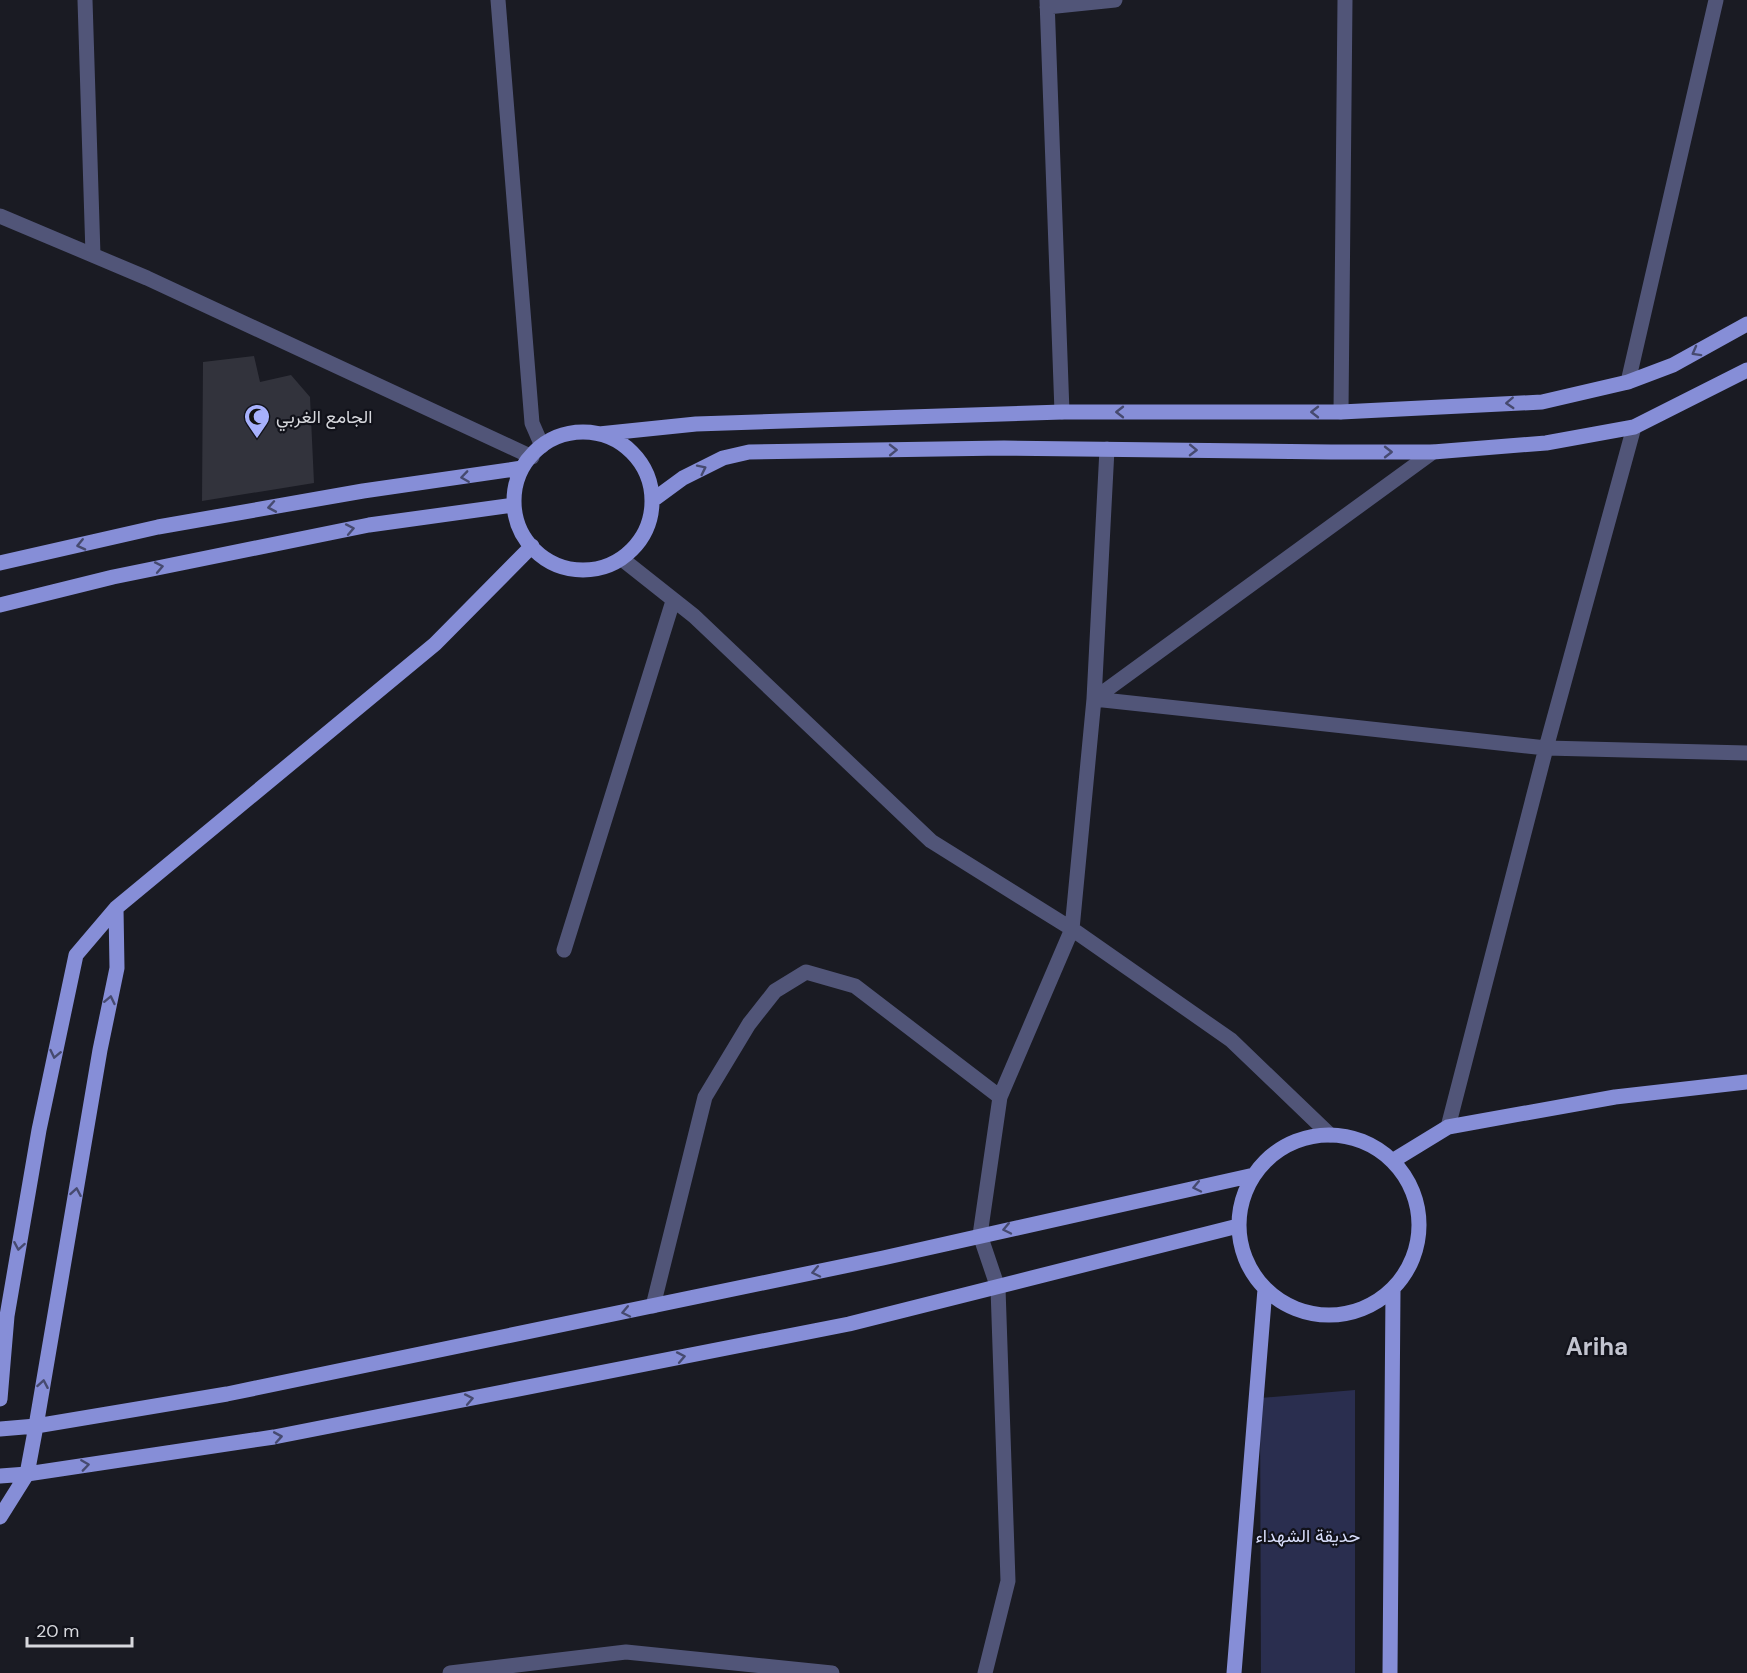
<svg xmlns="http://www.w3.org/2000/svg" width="1747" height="1673" font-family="'DM Sans',Vazirmatn,sans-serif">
	<rect width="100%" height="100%" fill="#1a1b23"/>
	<path fill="#2a2e4f" d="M1355,1390V1673H1261L1260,1398Z"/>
	<path fill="#32333c" d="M254,356L260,382L291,375L310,397L314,483L202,501L203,362Z"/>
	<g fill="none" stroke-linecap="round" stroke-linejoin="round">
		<path stroke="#515578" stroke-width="15" d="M85,0L93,255
			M498,0L532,423L542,446
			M1047,0L1062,412
			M1047,7L1115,0
			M0,216L147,278L532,457
			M1628,382L1716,0
			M1341,412L1345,0
			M622,559L694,616L931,841L1072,929L1231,1040L1330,1135
			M1094,699L1546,748L1747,753
			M1094,699L1433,452
			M564,950L673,601
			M1448,1127L1546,748L1634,427
			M653,1306L705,1097L749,1024L775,991L806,972L855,986L1000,1097
			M450,1673L626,1652L832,1673
			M985,1673L1008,1581L998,1288L980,1235L1000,1097L1072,929L1094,699L1107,449"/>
		<path stroke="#868ed7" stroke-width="15" d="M514 501a69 69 0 1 1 138 0a69 69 0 1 1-138 0Z
			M599,434L696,424L1062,412H1341L1542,402L1628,382L1673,365L1747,324
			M653,500L683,478L723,458L749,452L1004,448L1331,452H1433L1546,443L1634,427L1747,370
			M0,563L158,527L363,491L522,468
			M0,605L113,577L369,525L514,505
			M1239 1225a90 90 0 1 1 180 0a90 90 0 1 1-180 0Z
			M1394,1160L1448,1127L1615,1097L1747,1082
			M0,1399L7,1316L39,1130L76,955L116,908L435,644L532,546
			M0,1429L36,1426L227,1394L883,1258L1254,1175
			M0,1476L27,1474L274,1437L849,1324L1238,1226
			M0,1517L27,1474L36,1426L100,1050L117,968L116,908
			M1234,1673L1265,1289
			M1390,1673L1393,1290"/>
	</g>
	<defs><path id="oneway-chevron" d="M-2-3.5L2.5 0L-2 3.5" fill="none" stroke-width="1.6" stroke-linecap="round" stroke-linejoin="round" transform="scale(1.5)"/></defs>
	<g stroke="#464a6f">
		<use href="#oneway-chevron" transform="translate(1696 352) rotate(151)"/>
		<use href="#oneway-chevron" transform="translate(1510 403) rotate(177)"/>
		<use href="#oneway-chevron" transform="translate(1120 412) rotate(-180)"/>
		<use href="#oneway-chevron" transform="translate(1315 412) rotate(-180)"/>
		<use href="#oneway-chevron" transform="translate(893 450) rotate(-1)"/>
		<use href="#oneway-chevron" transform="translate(1193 450) rotate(1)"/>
		<use href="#oneway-chevron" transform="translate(1388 452)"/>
		<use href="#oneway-chevron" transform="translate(702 469) rotate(-26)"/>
		<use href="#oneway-chevron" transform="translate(465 477) rotate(172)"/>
		<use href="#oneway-chevron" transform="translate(272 507) rotate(170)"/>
		<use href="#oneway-chevron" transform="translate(350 529) rotate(-11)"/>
		<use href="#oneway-chevron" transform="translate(81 545) rotate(167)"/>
		<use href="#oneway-chevron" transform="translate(159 567) rotate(-11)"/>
		<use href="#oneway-chevron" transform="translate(110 1000) rotate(-78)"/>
		<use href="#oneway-chevron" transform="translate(55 1054) rotate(102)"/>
		<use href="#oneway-chevron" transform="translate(1197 1187) rotate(168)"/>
		<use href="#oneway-chevron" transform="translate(76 1192) rotate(-80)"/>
		<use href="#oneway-chevron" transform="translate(1007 1229) rotate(168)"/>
		<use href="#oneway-chevron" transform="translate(19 1246) rotate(100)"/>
		<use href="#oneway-chevron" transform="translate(816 1272) rotate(168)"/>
		<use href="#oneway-chevron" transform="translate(626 1312) rotate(168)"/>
		<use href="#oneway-chevron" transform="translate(681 1357) rotate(-11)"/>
		<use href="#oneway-chevron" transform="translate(43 1384) rotate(-80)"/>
		<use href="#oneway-chevron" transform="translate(469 1399) rotate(-11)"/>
		<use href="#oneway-chevron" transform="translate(278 1437) rotate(-10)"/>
		<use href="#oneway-chevron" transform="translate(85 1465) rotate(-8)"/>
	</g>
	<defs>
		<symbol id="mosque-pin" viewBox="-11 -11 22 30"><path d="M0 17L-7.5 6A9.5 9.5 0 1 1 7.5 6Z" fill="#a7b1fc" stroke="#11121a"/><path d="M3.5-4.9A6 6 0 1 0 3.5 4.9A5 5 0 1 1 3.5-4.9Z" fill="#111"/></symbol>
	</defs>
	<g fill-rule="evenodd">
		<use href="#mosque-pin" x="242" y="402" width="30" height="40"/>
	</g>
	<g text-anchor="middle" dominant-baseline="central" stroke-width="4.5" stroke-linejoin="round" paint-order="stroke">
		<g font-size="18" fill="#d7d8dd" stroke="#11121a" text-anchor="start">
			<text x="276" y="417">الجامع الغربي</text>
		</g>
		<g font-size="18" fill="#d9defb" stroke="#11121a">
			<text x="1308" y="1536">حديقة الشهداء</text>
		</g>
		<g font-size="24" font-weight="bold" fill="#c2c4cf" stroke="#11121a">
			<text x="1597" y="1346">Ariha</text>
		</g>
	</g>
	<path d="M27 1637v9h105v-9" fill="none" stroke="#d7d8dd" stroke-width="3"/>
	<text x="36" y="1637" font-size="18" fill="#d7d8dd" stroke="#11121a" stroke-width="4.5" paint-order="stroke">20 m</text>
</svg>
